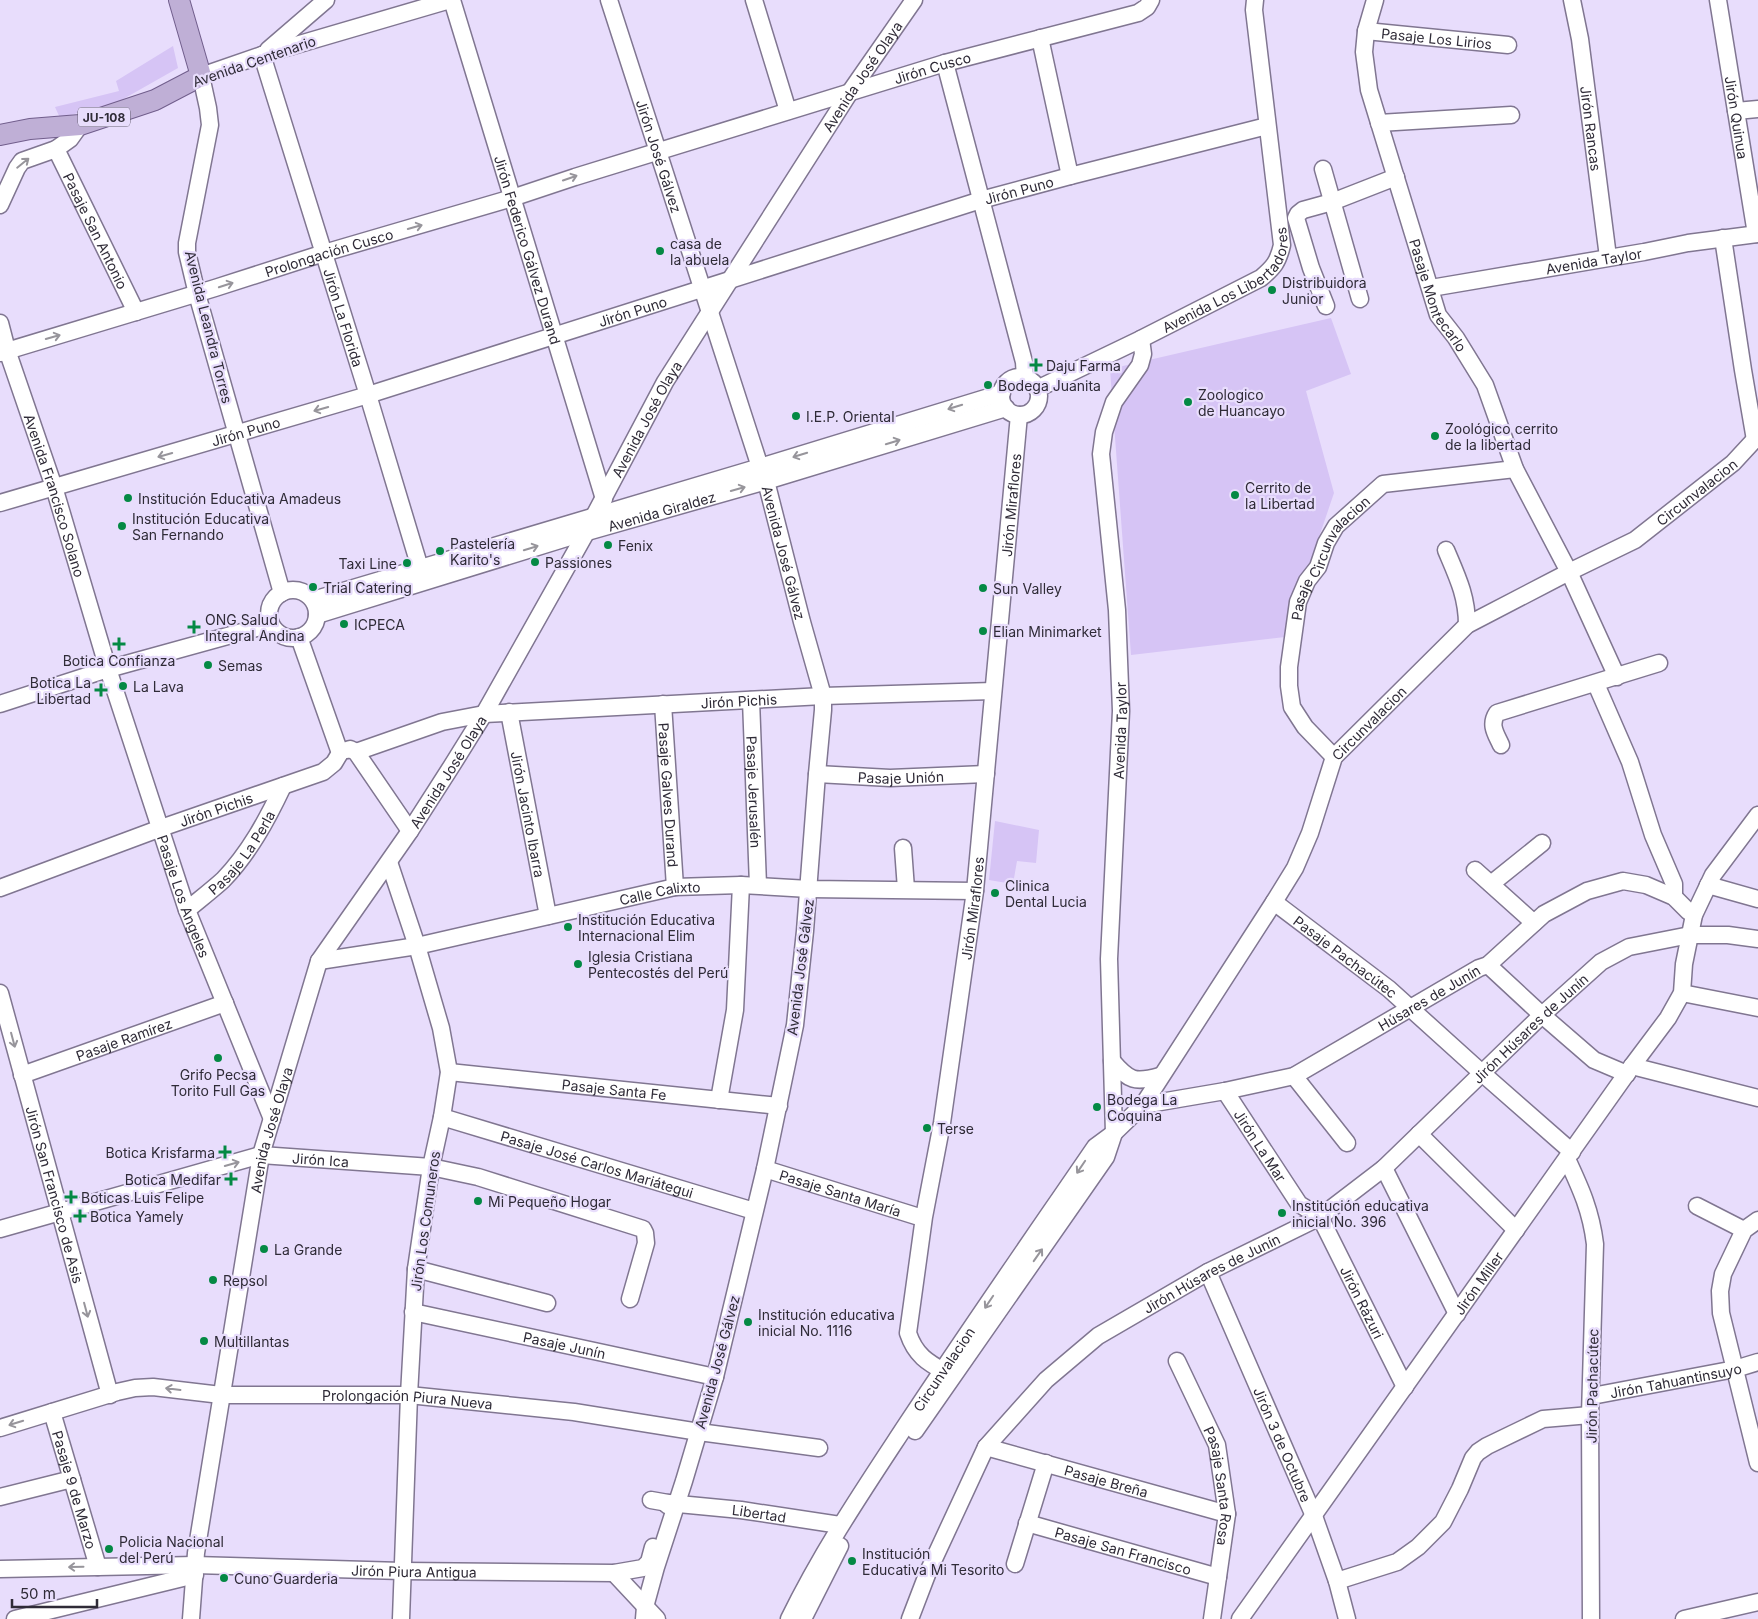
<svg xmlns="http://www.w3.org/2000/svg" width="1758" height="1619" font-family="Inter,sans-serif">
	<rect width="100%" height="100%" fill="#e8ddfc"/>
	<path fill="#d6c4f5" d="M173,46L178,68L118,102L60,118L55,107L119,91L116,81Z
		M1331,318L1351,374L1306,391L1334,493L1285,637L1131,655L1110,369Z
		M995,821L1039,830L1036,863L1017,861L1013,884L989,880Z"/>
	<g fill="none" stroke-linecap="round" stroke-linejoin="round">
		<defs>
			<g id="minor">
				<path id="s1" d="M452,0L604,499"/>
				<path id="s2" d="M609,0L760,467L766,481L802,622L823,696V710L817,774L805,931L795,1025L765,1169L715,1377L684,1481L656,1567L645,1607L644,1619"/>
				<path d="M754,0L788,111"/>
				<path id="s3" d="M1375,0L1366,31L1364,52L1369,90L1438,315L1456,338L1485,385L1515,469L1569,572L1617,677"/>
				<path id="s4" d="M1572,0L1580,39L1608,257"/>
				<path id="s5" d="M1718,0L1756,234"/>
				<path id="s6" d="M1366,31L1508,45"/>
				<path d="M1040,38L1070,176"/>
				<path d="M268,50L326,0"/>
				<path id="s7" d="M262,55L368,395L423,578"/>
				<path d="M945,63L1024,362L1025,378"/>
				<path d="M1736,111L1758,109"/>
				<path d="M1379,123L1511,115"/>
				<path id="s8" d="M56,149L136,312"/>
				<path d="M1323,169L1360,299"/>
				<path d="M0,205L17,168L22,161L56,149L70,139L80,125"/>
				<path d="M1723,238L1743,370L1755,440"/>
				<path id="s9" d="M1431,288L1644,252L1688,243L1758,234"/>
				<path d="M1326,306L1311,268L1296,218L1298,214L1303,210L1332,202L1396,177"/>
				<path id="s10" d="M0,323L7,350L54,487L108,669L187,910L272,1119"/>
				<path id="s11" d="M0,353L215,288L324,253L512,198L575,177L945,63L1138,13L1147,7L1151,0"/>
				<circle cx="1020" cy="396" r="19"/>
				<path id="s12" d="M1037,389L1141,339L1261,278C1274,267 1278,262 1282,245L1254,10L1255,0"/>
				<path id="s13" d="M0,503L368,395L981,200L1070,176L1267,126"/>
				<path d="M1446,550C1457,576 1467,596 1467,625"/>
				<circle cx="293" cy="614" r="24"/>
				<path d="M282,593L197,294L187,252V243L210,125L208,108L201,76L262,55L450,0"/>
				<path d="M313,600L760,467L1002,393"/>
				<path id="s14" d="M317,615L573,536L766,481L1006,408"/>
				<path d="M299,637L340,753"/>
				<path d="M1596,684L1630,762L1653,835L1674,884V897"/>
				<path id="s15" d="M751,700L758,885"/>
				<path d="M0,704L108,669L271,624"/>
				<path id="s16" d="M663,704L675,887"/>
				<path id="s17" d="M509,712L548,916"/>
				<path d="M1501,745C1496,734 1489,725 1497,713L1659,663"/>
				<path d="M347,750L350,749L356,752L410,831"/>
				<path id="s18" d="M356,752L442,722L484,714L823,696L993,691"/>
				<path id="s19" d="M1334,757L1305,727L1292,707L1289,686V667L1298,602L1307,581L1318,567L1326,543L1336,526L1383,484L1515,469"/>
				<path id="s20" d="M817,774L890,778L986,774"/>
				<path d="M903,848L906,889"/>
				<path d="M389,862L417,946L441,1028L449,1072L442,1117L431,1167L416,1269L409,1395L401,1619"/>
				<path d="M1475,870L1534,923"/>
				<path d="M1491,884L1542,843"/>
				<path d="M1708,885L1758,899"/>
				<path id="s21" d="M0,888L161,828L323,772L334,763L340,753"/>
				<path id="s22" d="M1274,902L1389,989L1482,1073L1572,1152"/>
				<path id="s23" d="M187,910C199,900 212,890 223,880C249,853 267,820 283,786"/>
				<path id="s24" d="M319,961L417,946L675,887L741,885L809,889L975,891"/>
				<path d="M1488,965L1542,1015L1594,1060L1627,1074"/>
				<path id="s25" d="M0,993L110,1395"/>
				<path d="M1682,993L1758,1008"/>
				<path d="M1112,1061C1129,1081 1135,1083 1160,1076"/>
				<path d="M1632,1066L1758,1098"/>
				<path id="s26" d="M449,1072L779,1106"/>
				<path id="s27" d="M22,1075L225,1003"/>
				<path d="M1294,1076L1347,1143"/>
				<path id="s28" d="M1225,1091L1299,1204L1320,1217L1405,1387"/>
				<path d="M719,1100L735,1010L741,885"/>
				<path id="s29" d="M1143,1105L1225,1091L1294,1076L1479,968L1488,965L1544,914L1587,891L1623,881L1646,885L1674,897L1688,911L1694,915"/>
				<path id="s30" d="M442,1117L754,1211"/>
				<path d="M1419,1134L1516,1230"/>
				<path d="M1567,1159C1581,1189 1591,1211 1595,1244L1590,1415L1591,1619"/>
				<path d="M1384,1168L1457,1314"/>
				<path id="s31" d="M765,1169L916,1216"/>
				<path d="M1697,1206L1744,1230"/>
				<path d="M1758,1220L1744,1230L1723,1274L1720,1291L1721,1313L1758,1463"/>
				<path id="s32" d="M0,1229L261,1155L431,1167L478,1177L643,1229L645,1233L646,1243L630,1299"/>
				<path d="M416,1269L547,1303"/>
				<path id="s33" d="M1208,1272L1314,1516L1337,1581L1347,1619"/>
				<path id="s34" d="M413,1312L715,1377"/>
				<path id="s35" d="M1177,1361L1217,1445L1227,1514L1212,1619"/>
				<path id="s36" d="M950,1375C929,1363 916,1357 908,1333L924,1217L942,1123L975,891L1019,415"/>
				<path id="s37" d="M1592,1396L1735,1369L1758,1362"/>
				<path id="s38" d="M52,1412L98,1567"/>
				<path id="s39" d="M0,1428L117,1392L135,1388L153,1387L221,1395H409L574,1412L699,1432L819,1448"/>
				<path id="s40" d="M915,1431L1106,1157L1114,1133L1109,959L1121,711L1117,610L1101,454L1104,432L1114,402L1140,365L1143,354L1141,339"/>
				<path id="s41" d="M986,1447L1227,1514"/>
				<path d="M0,1497L72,1479"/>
				<path d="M651,1500L668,1503"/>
				<path id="s42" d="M667,1505L668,1503L741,1510L840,1525"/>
				<path id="s43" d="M1027,1523L1218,1577"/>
				<path d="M1015,1564L1046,1463"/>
				<path id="s44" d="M0,1569L195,1565L402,1571L614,1573L643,1568L649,1562L653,1547"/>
				<path d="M614,1573L657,1619"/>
				<path d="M1337,1581L1397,1562L1418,1547L1443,1522L1460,1489L1473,1458L1478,1452L1487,1446L1543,1419L1590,1415"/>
				<path d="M15,1619L195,1575"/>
				<path id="s45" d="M191,1619L196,1553L261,1155L319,961L410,831L451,767L484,714L587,531L594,516L665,382L850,92L914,0"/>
				<path id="s46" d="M789,1619C822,1551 864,1489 906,1425C968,1331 1032,1239 1095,1147L1114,1133L1143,1105L1274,902L1295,868L1310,833L1334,757L1467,625L1569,572L1635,540L1733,463L1758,436"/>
				<path d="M803,1619L840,1546"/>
				<path id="s47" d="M910,1619L928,1572L986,1447L1046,1380L1098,1336L1208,1272L1320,1217L1384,1168L1542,1015L1601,962L1629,947L1690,935H1728L1758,939"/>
				<path id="s48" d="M1240,1619L1632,1066L1668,1018L1682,993L1684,964L1694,915L1713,875L1758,815"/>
				<path d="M1684,1619L1758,1602"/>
			</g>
			<path id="major" d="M0,135L30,129L80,125L155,100L201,76L179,0"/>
		</defs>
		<use href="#minor" stroke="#807691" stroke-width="19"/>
		<use href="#major" stroke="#715e8c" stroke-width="22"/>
		<use href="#minor" stroke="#fff" stroke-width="16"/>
		<use href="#major" stroke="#bfafd6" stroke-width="20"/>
	</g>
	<defs><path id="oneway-shaft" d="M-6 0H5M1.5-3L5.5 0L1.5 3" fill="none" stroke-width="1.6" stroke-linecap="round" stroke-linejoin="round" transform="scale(1.25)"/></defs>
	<g stroke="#97959b">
		<use href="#oneway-shaft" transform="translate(23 163) rotate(-39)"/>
		<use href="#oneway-shaft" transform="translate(570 178) rotate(-19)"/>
		<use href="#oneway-shaft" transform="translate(415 227) rotate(-16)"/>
		<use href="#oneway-shaft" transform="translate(226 285) rotate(-18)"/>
		<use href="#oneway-shaft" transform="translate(53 337) rotate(-16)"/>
		<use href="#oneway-shaft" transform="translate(955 407) rotate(163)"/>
		<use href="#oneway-shaft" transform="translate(321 409) rotate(164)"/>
		<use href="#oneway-shaft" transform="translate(893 442) rotate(-17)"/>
		<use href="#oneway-shaft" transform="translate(165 455) rotate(164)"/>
		<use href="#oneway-shaft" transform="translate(800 455) rotate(163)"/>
		<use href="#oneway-shaft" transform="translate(738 489) rotate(-16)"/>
		<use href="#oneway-shaft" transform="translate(531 548) rotate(-17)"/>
		<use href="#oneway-shaft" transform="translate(13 1040) rotate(75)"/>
		<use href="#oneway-shaft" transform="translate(232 1164) rotate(-16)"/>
		<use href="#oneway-shaft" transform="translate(1081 1167) rotate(124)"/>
		<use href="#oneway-shaft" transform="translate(1038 1255) rotate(-55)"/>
		<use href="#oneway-shaft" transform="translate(989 1302) rotate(124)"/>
		<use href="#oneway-shaft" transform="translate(86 1310) rotate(75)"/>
		<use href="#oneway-shaft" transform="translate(173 1389) rotate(-173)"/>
		<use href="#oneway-shaft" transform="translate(16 1423) rotate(163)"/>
		<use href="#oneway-shaft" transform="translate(76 1567) rotate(179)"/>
	</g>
	<g fill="#048944" stroke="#e8ddfc" stroke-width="2">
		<circle cx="660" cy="251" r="5"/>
		<circle cx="1272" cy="290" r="5"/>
		<path d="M1033.5 357.5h5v5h5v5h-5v5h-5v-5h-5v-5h5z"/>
		<circle cx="988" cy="385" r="5"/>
		<circle cx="1188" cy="402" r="5"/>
		<circle cx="796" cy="416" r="5"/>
		<circle cx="1435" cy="436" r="5"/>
		<circle cx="1235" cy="495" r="5"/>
		<circle cx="128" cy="498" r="5"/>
		<circle cx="122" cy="526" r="5"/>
		<circle cx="608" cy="545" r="5"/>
		<circle cx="440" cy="551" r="5"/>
		<circle cx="535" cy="562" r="5"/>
		<circle cx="407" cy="563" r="5"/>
		<circle cx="313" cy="587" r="5"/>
		<circle cx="983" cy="588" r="5"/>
		<circle cx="344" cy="624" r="5"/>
		<path d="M191.5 619.5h5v5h5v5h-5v5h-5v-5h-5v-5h5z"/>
		<circle cx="983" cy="631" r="5"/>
		<path d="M116.5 636.5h5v5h5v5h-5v5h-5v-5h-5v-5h5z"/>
		<circle cx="208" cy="665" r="5"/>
		<circle cx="123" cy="686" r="5"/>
		<path d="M98.5 682.5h5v5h5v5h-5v5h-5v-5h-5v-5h5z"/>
		<circle cx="995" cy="893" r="5"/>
		<circle cx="568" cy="927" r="5"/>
		<circle cx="578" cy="964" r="5"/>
		<circle cx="218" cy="1058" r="5"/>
		<circle cx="1097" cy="1107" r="5"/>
		<circle cx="927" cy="1128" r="5"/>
		<path d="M222.5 1144.5h5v5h5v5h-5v5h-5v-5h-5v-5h5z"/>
		<path d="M228.5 1171.5h5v5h5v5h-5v5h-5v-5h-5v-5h5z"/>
		<path d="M68.5 1189.5h5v5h5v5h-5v5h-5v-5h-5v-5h5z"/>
		<circle cx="478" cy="1201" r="5"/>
		<circle cx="1282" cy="1213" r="5"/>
		<path d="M77.5 1208.5h5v5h5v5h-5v5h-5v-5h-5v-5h5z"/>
		<circle cx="264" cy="1249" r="5"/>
		<circle cx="213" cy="1280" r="5"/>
		<circle cx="748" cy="1322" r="5"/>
		<circle cx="204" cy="1341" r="5"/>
		<circle cx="109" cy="1549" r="5"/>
		<circle cx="852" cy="1561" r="5"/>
		<circle cx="224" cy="1578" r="5"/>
	</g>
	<g text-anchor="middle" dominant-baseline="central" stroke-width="4.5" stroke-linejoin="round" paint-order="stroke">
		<rect fill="#e8ddfc" stroke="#666072" stroke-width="1" x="78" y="107.5" width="52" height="19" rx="4"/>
		<g font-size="12" font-weight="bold" fill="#2f2b37">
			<text x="104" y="117">JU-108</text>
		</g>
		<g font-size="14" fill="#2f2b37" stroke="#e8ddfc">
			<text stroke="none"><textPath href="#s6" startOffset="71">Pasaje Los Lirios</textPath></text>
			<text transform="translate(254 61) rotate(-19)">Avenida Centenario</text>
			<text stroke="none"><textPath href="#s11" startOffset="975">Jirón Cusco</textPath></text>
			<text stroke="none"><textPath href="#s45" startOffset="1711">Avenida José Olaya</textPath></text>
			<text stroke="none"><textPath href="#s5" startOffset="119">Jirón Quinua</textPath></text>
			<text stroke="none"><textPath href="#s4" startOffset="130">Jirón Rancas</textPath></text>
			<text stroke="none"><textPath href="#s2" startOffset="164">Jirón José Gálvez</textPath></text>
			<text stroke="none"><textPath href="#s13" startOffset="1066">Jirón Puno</textPath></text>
			<text stroke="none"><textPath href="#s8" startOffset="91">Pasaje San Antonio</textPath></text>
			<text stroke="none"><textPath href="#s1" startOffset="261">Jirón Federico Gálvez Durand</textPath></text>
			<text stroke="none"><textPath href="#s11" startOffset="344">Prolongación Cusco</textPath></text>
			<text stroke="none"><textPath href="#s9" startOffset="165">Avenida Taylor</textPath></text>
			<text stroke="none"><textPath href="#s12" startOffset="224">Avenida Los Libertadores</textPath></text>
			<text stroke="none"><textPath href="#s3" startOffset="309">Pasaje Montecarlo</textPath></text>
			<text stroke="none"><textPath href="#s13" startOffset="661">Jirón Puno</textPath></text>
			<text stroke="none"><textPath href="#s7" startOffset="275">Jirón La Florida</textPath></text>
			<text transform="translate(209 327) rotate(76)">Avenida Leandra Torres</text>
			<text stroke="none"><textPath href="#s45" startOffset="1306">Avenida José Olaya</textPath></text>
			<text stroke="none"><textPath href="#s13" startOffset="256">Jirón Puno</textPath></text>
			<text stroke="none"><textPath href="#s46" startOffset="1480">Circunvalacion</textPath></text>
			<text stroke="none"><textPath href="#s10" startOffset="181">Avenida Francisco Solano</textPath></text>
			<text stroke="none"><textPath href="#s36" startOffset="896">Jirón Miraflores</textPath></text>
			<text stroke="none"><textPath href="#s14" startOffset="360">Avenida Giraldez</textPath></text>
			<text stroke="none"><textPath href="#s2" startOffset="580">Avenida José Gálvez</textPath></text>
			<text stroke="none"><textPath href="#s19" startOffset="226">Pasaje Circunvalacion</textPath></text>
			<text stroke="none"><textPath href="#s18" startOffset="389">Jirón Pichis</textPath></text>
			<text stroke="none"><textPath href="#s46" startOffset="1075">Circunvalacion</textPath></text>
			<text stroke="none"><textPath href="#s40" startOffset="762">Avenida Taylor</textPath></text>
			<text stroke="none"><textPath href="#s45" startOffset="901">Avenida José Olaya</textPath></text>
			<text stroke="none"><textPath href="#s20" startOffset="84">Pasaje Unión</textPath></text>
			<text stroke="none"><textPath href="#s15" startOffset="92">Pasaje Jerusalén</textPath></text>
			<text stroke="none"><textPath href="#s16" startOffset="91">Pasaje Galves Durand</textPath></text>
			<text stroke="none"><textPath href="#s21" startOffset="230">Jirón Pichis</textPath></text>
			<text stroke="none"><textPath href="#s17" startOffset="104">Jirón Jacinto Ibarra</textPath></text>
			<text stroke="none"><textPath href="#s23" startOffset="80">Pasaje La Perla</textPath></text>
			<text stroke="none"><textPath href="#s24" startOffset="348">Calle Calixto</textPath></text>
			<text stroke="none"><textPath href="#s10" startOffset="602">Pasaje Los Angeles</textPath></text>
			<text stroke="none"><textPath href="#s36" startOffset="491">Jirón Miraflores</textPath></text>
			<text stroke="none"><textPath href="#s22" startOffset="90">Pasaje Pachacútec</textPath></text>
			<text transform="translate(800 967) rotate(-83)">Avenida José Gálvez</text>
			<text stroke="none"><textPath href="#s29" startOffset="310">Húsares de Junín</textPath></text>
			<text stroke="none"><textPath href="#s47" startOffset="881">Jirón Húsares de Junín</textPath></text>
			<text stroke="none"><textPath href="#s27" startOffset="108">Pasaje Ramírez</textPath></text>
			<text stroke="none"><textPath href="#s26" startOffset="166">Pasaje Santa Fe</textPath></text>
			<text stroke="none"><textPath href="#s45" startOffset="496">Avenida José Olaya</textPath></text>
			<text stroke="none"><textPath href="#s28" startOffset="65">Jirón La Mar</textPath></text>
			<text stroke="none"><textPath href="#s32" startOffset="331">Jirón Ica</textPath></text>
			<text stroke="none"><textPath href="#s30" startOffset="162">Pasaje José Carlos Mariátegui</textPath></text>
			<text stroke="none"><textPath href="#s31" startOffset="79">Pasaje Santa María</textPath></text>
			<text stroke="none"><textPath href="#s25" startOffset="209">Jirón San Francisco de Asis</textPath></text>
			<text transform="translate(425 1221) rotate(-82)">Jirón Los Comuneros</text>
			<text stroke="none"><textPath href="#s47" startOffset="476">Jirón Húsares de Junín</textPath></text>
			<text stroke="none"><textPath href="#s48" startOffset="412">Jirón Miller</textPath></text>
			<text stroke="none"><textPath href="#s28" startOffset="255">Jirón Rázuri</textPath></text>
			<text stroke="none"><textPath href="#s34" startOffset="155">Pasaje Junín</textPath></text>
			<text transform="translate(717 1362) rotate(-75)">Avenida José Gálvez</text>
			<text stroke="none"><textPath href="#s46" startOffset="294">Circunvalacion</textPath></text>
			<text stroke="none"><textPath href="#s37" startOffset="85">Jirón Tahuantinsuyo</textPath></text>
			<text transform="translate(1592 1386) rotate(-89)">Jirón Pachacútec</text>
			<text stroke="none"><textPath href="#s39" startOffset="414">Prolongación Piura Nueva</textPath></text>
			<text stroke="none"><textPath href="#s33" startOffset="188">Jirón 3 de Octubre</textPath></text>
			<text stroke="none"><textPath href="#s41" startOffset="125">Pasaje Breña</textPath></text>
			<text stroke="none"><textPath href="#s35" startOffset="134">Pasaje Santa Rosa</textPath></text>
			<text stroke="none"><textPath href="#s38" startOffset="81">Pasaje 9 de Marzo</textPath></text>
			<text stroke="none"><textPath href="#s42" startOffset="94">Libertad</textPath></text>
			<text stroke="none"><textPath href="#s43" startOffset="100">Pasaje San Francisco</textPath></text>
			<text stroke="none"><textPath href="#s44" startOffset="414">Jirón Piura Antigua</textPath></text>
		</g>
		<g font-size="14" fill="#2f2b37" stroke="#e8ddfc" text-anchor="start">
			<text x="670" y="243">casa de<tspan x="670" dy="16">la abuela</tspan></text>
			<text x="1282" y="282">Distribuidora<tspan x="1282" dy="16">Junior</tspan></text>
			<text x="1046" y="365">Daju Farma</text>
			<text x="998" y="385">Bodega Juanita</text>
			<text x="1198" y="394">Zoologico<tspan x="1198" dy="16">de Huancayo</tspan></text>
			<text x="806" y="416">I.E.P. Oriental</text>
			<text x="1445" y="428">Zoológico cerrito<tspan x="1445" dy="16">de la libertad</tspan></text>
			<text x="1245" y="487">Cerrito de<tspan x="1245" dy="16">la Libertad</tspan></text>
			<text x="138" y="498">Institución Educativa Amadeus</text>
			<text x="132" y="518">Institución Educativa<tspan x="132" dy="16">San Fernando</tspan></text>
			<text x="450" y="543">Pastelería<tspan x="450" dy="16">Karito's</tspan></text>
			<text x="618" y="545">Fenix</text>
			<text x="545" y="562">Passiones</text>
			<text x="397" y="563" text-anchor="end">Taxi Line</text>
			<text x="323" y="587">Trial Catering</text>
			<text x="993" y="588">Sun Valley</text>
			<text x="205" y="619">ONG Salud<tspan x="205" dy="16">Integral Andina</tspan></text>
			<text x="354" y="624">ICPECA</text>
			<text x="993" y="631">Elian Minimarket</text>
			<text x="119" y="660" text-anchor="middle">Botica Confianza</text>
			<text x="218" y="665">Semas</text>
			<text x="91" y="682" text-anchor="end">Botica La<tspan x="91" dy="16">Libertad</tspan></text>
			<text x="133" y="686">La Lava</text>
			<text x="1005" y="885">Clinica<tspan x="1005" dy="16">Dental Lucia</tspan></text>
			<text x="578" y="919">Institución Educativa<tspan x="578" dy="16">Internacional Elim</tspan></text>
			<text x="588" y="956">Iglesia Cristiana<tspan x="588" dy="16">Pentecostés del Perú</tspan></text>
			<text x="218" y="1074" text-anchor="middle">Grifo Pecsa<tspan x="218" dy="16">Torito Full Gas</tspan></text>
			<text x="1107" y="1099">Bodega La<tspan x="1107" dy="16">Coquina</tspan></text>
			<text x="937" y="1128">Terse</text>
			<text x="215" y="1152" text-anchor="end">Botica Krisfarma</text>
			<text x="221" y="1179" text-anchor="end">Botica Medifar</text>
			<text x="81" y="1197">Boticas Luis Felipe</text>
			<text x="488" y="1201">Mi Pequeño Hogar</text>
			<text x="1292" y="1205">Institución educativa<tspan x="1292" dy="16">inicial No. 396</tspan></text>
			<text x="90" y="1216">Botica Yamely</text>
			<text x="274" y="1249">La Grande</text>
			<text x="223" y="1280">Repsol</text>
			<text x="758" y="1314">Institución educativa<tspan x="758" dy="16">inicial No. 1116</tspan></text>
			<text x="214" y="1341">Multillantas</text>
			<text x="119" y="1541">Policia Nacional<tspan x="119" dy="16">del Perú</tspan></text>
			<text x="862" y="1553">Institución<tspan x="862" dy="16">Educativa Mi Tesorito</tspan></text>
			<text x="234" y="1578">Cuno Guarderia</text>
		</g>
	</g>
	<path d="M12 1599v8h85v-8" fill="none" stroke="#2f2b37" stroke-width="2.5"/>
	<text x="20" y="1599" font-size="15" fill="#2f2b37" stroke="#e8ddfc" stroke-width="4" paint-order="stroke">50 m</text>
</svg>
